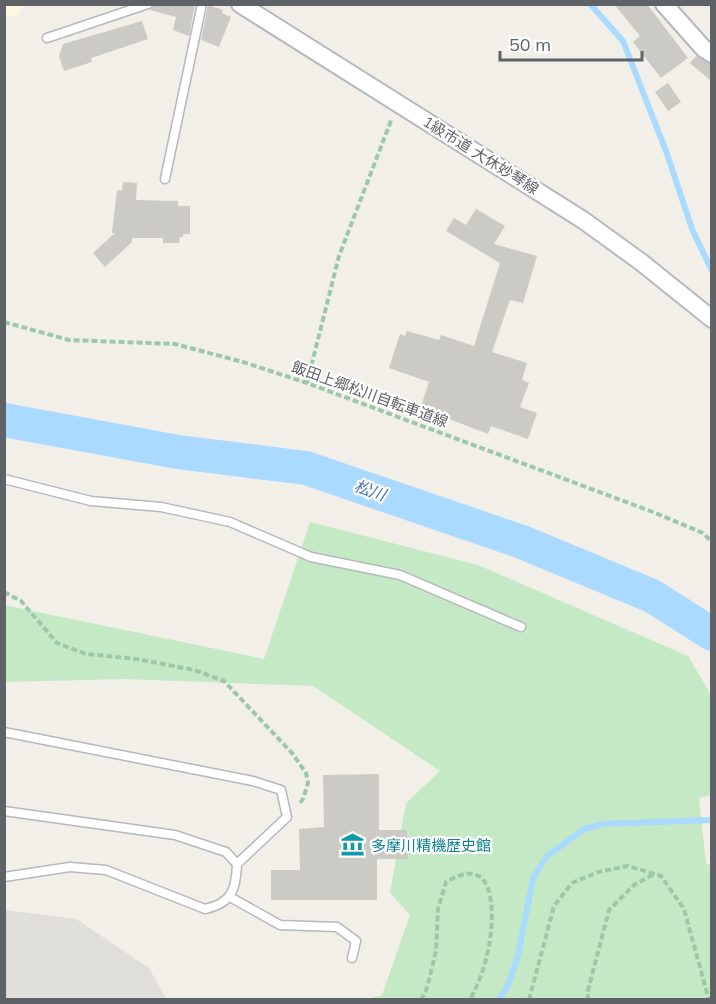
<svg xmlns="http://www.w3.org/2000/svg" width="716" height="1004" font-family="Mulish,'Noto Sans JP',sans-serif">
	<rect width="100%" height="100%" fill="#f1efe8"/>
	<path fill="#fef7e0" d="M4,5H23L18,18L5,14Z"/>
	<path fill="#e0deda" d="M5,910L76,919L149,968L166,999H5Z"/>
	<path fill="#c5e8c5" d="M310,522L478,565L688,656L711,695V795L699,798L706,864L711,865V999H367L382,995L410,915L390,893L406,803L440,771L313,686L125,679L5,682L4,605L264,659Z"/>
	<g fill="none" stroke-linecap="round" stroke-linejoin="round">
		<path stroke="#aadaff" stroke-width="6" d="M590,4L623,41L666,151L692,229L712,271
			M498,1000L507,988L518,956L533,878L547,856L584,829L602,824L712,820"/>
		<path stroke="#aadaff" stroke-width="34" d="M4,420L178,452L306,468L522,542L652,596L712,634"/>
	</g>
	<path fill="#cccac5" d="M154,4H195L189,36L173,30L176,17L150,10Z
		M614,4H647L688,58L661,78L633,42L640,36Z
		M208,5L223,10L222,13L231,17L219,47L201,40Z
		M142,21L148,39L91,58L92,62L64,71L59,56L63,44Z
		M696,56L711,64V81L690,63Z
		M668,83L681,102L668,111L655,92Z
		M123,182L137,183L136,200L178,201V206H190V234H183V237H180L179,243H163V238H132V242L105,267L93,253L115,233H112L117,190L122,191Z
		M476,209L505,226L494,244L537,256L523,303L510,300L492,352L527,363L522,380L529,383L520,407L537,413L528,439L491,426L488,434L444,417L446,413L421,406L429,382L389,368L400,334L405,336L407,331L439,340L441,335L474,346L500,263L446,231L454,218L466,225Z
		M379,774V830H407L408,859H377V900H271V870H300L299,829L324,827L323,775Z"/>
	<g fill="none" stroke-linecap="round" stroke-linejoin="round">
		<defs>
			<path id="service" d="M47,38L148,4
				M165,179L202,4
				M4,479L91,501L161,507L230,522L311,557L400,575L521,627
				M4,732L253,781L281,790L287,817L237,864
				M4,811L175,835L226,852L237,864C236,890 232,903 205,909L106,870L70,867L4,877
				M230,897L280,925L337,927L356,941L352,958"/>
			<path id="minor" d="M240,4L583,220L641,262L712,319
				M664,4L704,49L712,54"/>
		</defs>
		<use href="#service" stroke="#b5b8bc" stroke-width="11"/>
		<use href="#minor" stroke="#b5b8bc" stroke-width="20"/>
		<path stroke="#9cc7a9" stroke-width="4" stroke-dasharray="6 3" stroke-linecap="butt" d="M4,322L69,340L175,344L243,362L307,383L653,512L703,533L712,542
			M307,383L339,256L392,118
			M4,592L21,601L57,643L86,654L137,659L194,670L224,681L292,753L306,773L308,783L303,799L298,805
			M421,1000L427,988L436,951L438,909L446,882C454,878 463,872 473,874C499,878 492,937 487,955C484,970 477,986 470,1000
			M529,1000L554,906L572,883L598,872L628,866L661,876L684,909L709,1000
			M589,1000L587,994L609,910L634,885L654,874"/>
		<use href="#service" stroke="#fff" stroke-width="8"/>
		<use href="#minor" stroke="#fff" stroke-width="16"/>
	</g>
	<defs>
		<symbol id="museum-bare" viewBox="-9 -9 18 18"><path d="M0-6L6-3V-2H-6V-3ZM-5-1h2V3h-2ZM-1-1h2V3h-2ZM3-1h2V3H3ZM-6 4H6V6H-6Z" fill="#0f9aa8" stroke="#fff" stroke-width="2.5" paint-order="stroke"/></symbol>
	</defs>
	<g fill-rule="evenodd">
		<use href="#museum-bare" x="336" y="828" width="33" height="33"/>
	</g>
	<g text-anchor="middle" dominant-baseline="central" stroke-width="4.5" stroke-linejoin="round" paint-order="stroke">
		<g font-size="15" fill="#5f6368" stroke="#fff">
			<text transform="translate(481 155) rotate(32)">1級市道 大休妙琴線</text>
			<text transform="translate(370 394) rotate(20)">飯田上郷松川自転車道線</text>
		</g>
		<g font-size="15" fill="#0d838f" stroke="#fff" text-anchor="start">
			<text x="371" y="845">多摩川精機歴史館</text>
		</g>
		<g font-size="16" font-style="italic" fill="#4174aa" stroke="#fff">
			<text transform="translate(370 490) rotate(19)">松川</text>
		</g>
	</g>
	<rect width="716" height="1004" fill="none" stroke="#5f6368" stroke-width="12"/>
	<path d="M500 51v9h142v-9" fill="none" stroke="#5f6368" stroke-width="3"/>
	<text x="509" y="51" font-size="18" fill="#5f6368" stroke="#ffffff" stroke-width="4.5" paint-order="stroke">50 m</text>
</svg>
